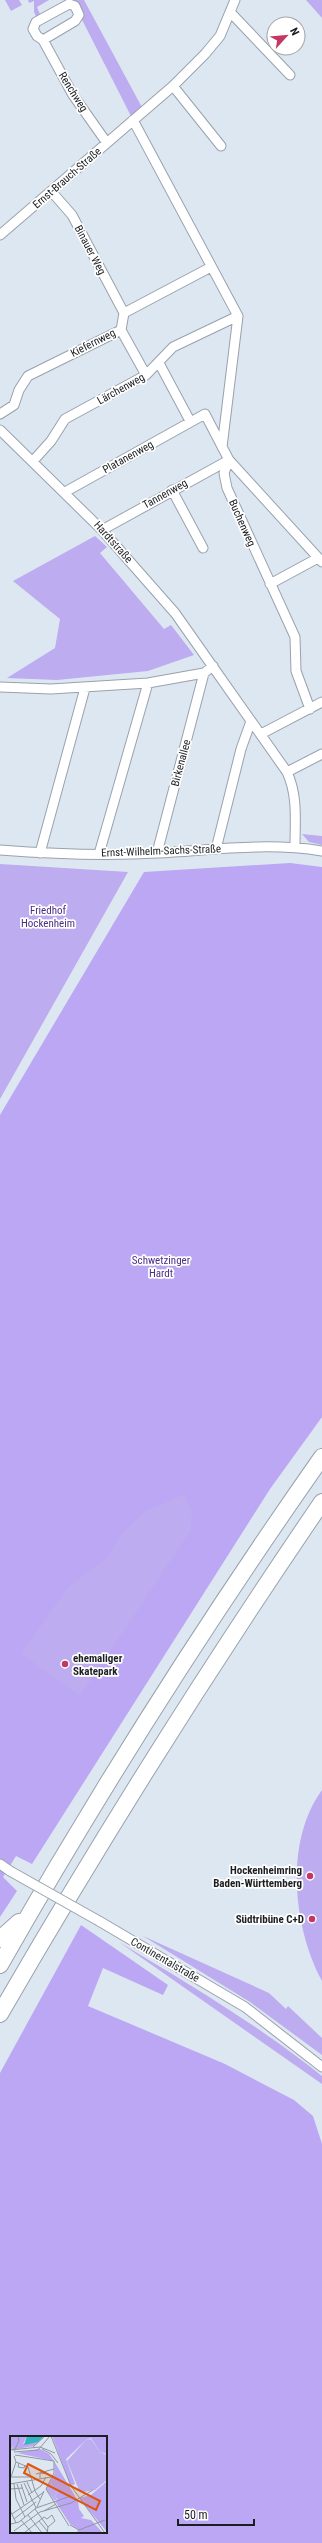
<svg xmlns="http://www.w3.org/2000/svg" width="322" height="2543" font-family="'Roboto Condensed',sans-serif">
	<rect width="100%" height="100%" fill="#dde7f1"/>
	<path fill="#bdacef" d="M5,0H19L22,5L11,11Z
		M28,0H49L37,7L42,19L38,21L34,12V1L29,3Z
		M67,0H84L144,111L133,120L75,6L69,4Z
		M306,0H322V18Z
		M95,536L107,547L100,553L164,629L171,625L194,655L148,671L57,680L7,678L55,648L60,619L13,581Z
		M302,834L322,836V845L309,842Z
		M0,864L128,872L0,1099Z
		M0,1345L233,1459L18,1826Z
		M322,1790V1981C293,1927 284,1842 322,1790Z
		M143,1936L269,1993L286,2009L288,2006L322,2038V2055L250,2002Z
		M119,1942C189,1984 258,2025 322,2076V2084Z"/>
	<path fill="#bba7f4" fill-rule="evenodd" d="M290,863L322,867V1417L270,1489L32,1864L16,1856L3,1877L17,1891L0,1917V1115L144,872ZM185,1494L192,1513L191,1530L80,1696L21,1654L68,1587L108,1557L122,1533L146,1511Z
		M81,1925L168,1985L163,1995L103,1968L88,2006L225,2064L294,2100L313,2116L322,2144V2543H0V2073ZM11,2437H106V2532H11Z"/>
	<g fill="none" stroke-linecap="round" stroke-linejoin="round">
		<defs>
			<path id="street" d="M231,13L290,75
				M43,40L37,36L33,29L36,22L69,4L75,6L79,15L75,21L43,40L73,95L107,143
				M173,86L221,146
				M133,120L238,316
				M51,191L72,215L124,313
				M0,235L173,86L205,54L220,36L235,0
				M121,330L146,375
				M159,363L190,421
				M0,414L14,405L19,390L28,376L121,330L124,313L211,267
				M0,430L102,530L175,613L287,772C298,796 295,820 295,846
				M222,447L238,316
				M229,460L224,473L227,488L295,637L296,671L310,709
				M33,461L51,441L65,419L146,375L173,347L238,316
				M172,490L203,548
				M65,492L205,414L229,460L322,562
				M102,530L229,460
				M270,584L318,558
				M0,687L51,689L148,683L204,673L213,666
				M261,734L322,702
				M287,772L322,754
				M216,849L241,749L251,721
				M0,850C52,854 106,856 158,853C213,850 267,842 322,851
				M40,853L85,688
				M157,853L204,673
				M99,854L148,683
				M0,1864L10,1871
				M99,1921L245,2007L322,2067"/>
			<path id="highway" d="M0,1939L19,1922
				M0,1965C99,1791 207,1621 322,1457
				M0,2014C101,1839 208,1669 322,1502"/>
		</defs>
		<use href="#street" stroke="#99a2ac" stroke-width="11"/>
		<use href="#highway" stroke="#99a2ac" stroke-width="18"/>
		<use href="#street" stroke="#fff" stroke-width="9"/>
		<use href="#highway" stroke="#fff" stroke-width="16"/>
		<defs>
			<path id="street-bridge" d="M10,1871L99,1921"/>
		</defs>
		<use href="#street-bridge" stroke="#99a2ac" stroke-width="11" stroke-linecap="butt"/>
		<use href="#street-bridge" stroke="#fff" stroke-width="9"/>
	</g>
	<g fill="#c53763" stroke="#fff" stroke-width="1.5">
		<circle cx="65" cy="1664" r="4"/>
		<circle cx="310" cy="1876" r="4"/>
		<circle cx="312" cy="1919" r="4"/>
	</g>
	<g text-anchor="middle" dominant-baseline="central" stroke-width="3.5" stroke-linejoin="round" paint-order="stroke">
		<g font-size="11" fill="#1b1e22" stroke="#fff">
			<text transform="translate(73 92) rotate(58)">Renchweg</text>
			<text transform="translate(67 178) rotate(-41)">Ernst-Brauch-Straße</text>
			<text transform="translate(90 250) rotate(62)">Binauer Weg</text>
			<text transform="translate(93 343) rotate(-27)">Kiefernweg</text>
			<text transform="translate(121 389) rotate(-29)">Lärchenweg</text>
			<text transform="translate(128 457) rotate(-29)">Platanenweg</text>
			<text transform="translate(165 494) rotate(-29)">Tannenweg</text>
			<text transform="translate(242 523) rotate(66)">Buchenweg</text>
			<text transform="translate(113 542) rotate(48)">Hardtstraße</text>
			<text transform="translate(181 763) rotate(-75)">Birkenallee</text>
			<text transform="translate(161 851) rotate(-2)">Ernst-Wilhelm-Sachs-Straße</text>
			<text transform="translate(165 1960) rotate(30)">Continentalstraße</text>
		</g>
		<g font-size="11" fill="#4c2d85" stroke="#fff">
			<text x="48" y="910">Friedhof<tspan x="48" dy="13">Hockenheim</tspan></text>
			<text x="161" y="1260">Schwetzinger<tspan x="161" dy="13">Hardt</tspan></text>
		</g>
		<g font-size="11" font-weight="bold" fill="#1b1e22" stroke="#fff" text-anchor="end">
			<text x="73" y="1658" text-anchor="start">ehemaliger<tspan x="73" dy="13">Skatepark</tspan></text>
			<text x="302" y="1870">Hockenheimring<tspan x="302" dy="13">Baden-Württemberg</tspan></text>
			<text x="304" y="1919">Südtribüne C+D</text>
		</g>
	</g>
	<g transform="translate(10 2436)">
		<rect width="97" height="97" fill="#dde7f1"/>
		<path d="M81,3L90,16L97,19V44L85,54L74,56L69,54L57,25L76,4ZM40,46L48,57L45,60L47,64H44L36,53ZM63,68L70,81L62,88L50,71Z" fill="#bdacef"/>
		<path d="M0,0H17L13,8L35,0L24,10L1,14L4,9L0,14ZM42,0H97V18L90,16L81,2L76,4L56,23L65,48L61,50ZM30,13L39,18L44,25L7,17ZM44,25L68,65L69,73L74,80L71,82L81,84L93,97H67L68,93L60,88L45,65L48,64L45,60L48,57L40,46L45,37ZM97,45V96L69,62L81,59Z" fill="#bba7f4"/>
		<path d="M17,0H32V2L28,6L14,9Z" fill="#32b7bf"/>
		<path fill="none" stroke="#8f979e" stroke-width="1" d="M41,0L61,50L95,97M23,11L35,0M32,13L41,18L48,27M0,14L30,11L45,17M4,15L9,5L8,0M4,16L28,14L40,0M5,19L44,25V37L36,53L59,90M6,26L18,31L25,55L30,63M9,27L8,31L14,32L15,29M26,38L44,33M2,41H20M30,42V37L38,38M0,44L6,26L4,20M17,46L22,57M14,47L26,72M0,48L41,41M4,48L6,63L15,81M7,48L14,69M11,48L17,66M0,53L13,52M18,59L31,50L36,41M27,71L34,55M25,73L38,91L37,97M0,74L6,87M34,75L46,68M2,78L34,56M18,79L32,97M4,83L26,66M11,84L22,97M29,85L38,96M1,88L9,86L26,72L61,60M60,89L69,94L95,84M4,95L30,76L61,67L83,54M14,97L34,81L37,83L42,79L45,85L38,91"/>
		<path fill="#de560d" fill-opacity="0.15" stroke="#de560d" stroke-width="2" d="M18,28L90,65L86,74L14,37Z"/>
		<rect width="97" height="97" fill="none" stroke="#1b1e22" stroke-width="2"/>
	</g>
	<g transform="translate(286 36) rotate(63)"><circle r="19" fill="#ffffff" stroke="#a4a5a7"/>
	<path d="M0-3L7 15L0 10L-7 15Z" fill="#c53763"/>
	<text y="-6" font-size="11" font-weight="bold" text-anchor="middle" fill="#1b1e22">N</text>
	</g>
	<path d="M178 2519v6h76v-6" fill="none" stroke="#1b1e22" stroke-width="2"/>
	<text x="184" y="2519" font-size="12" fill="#1b1e22" stroke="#ffffff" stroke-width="3" paint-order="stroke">50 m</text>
</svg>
